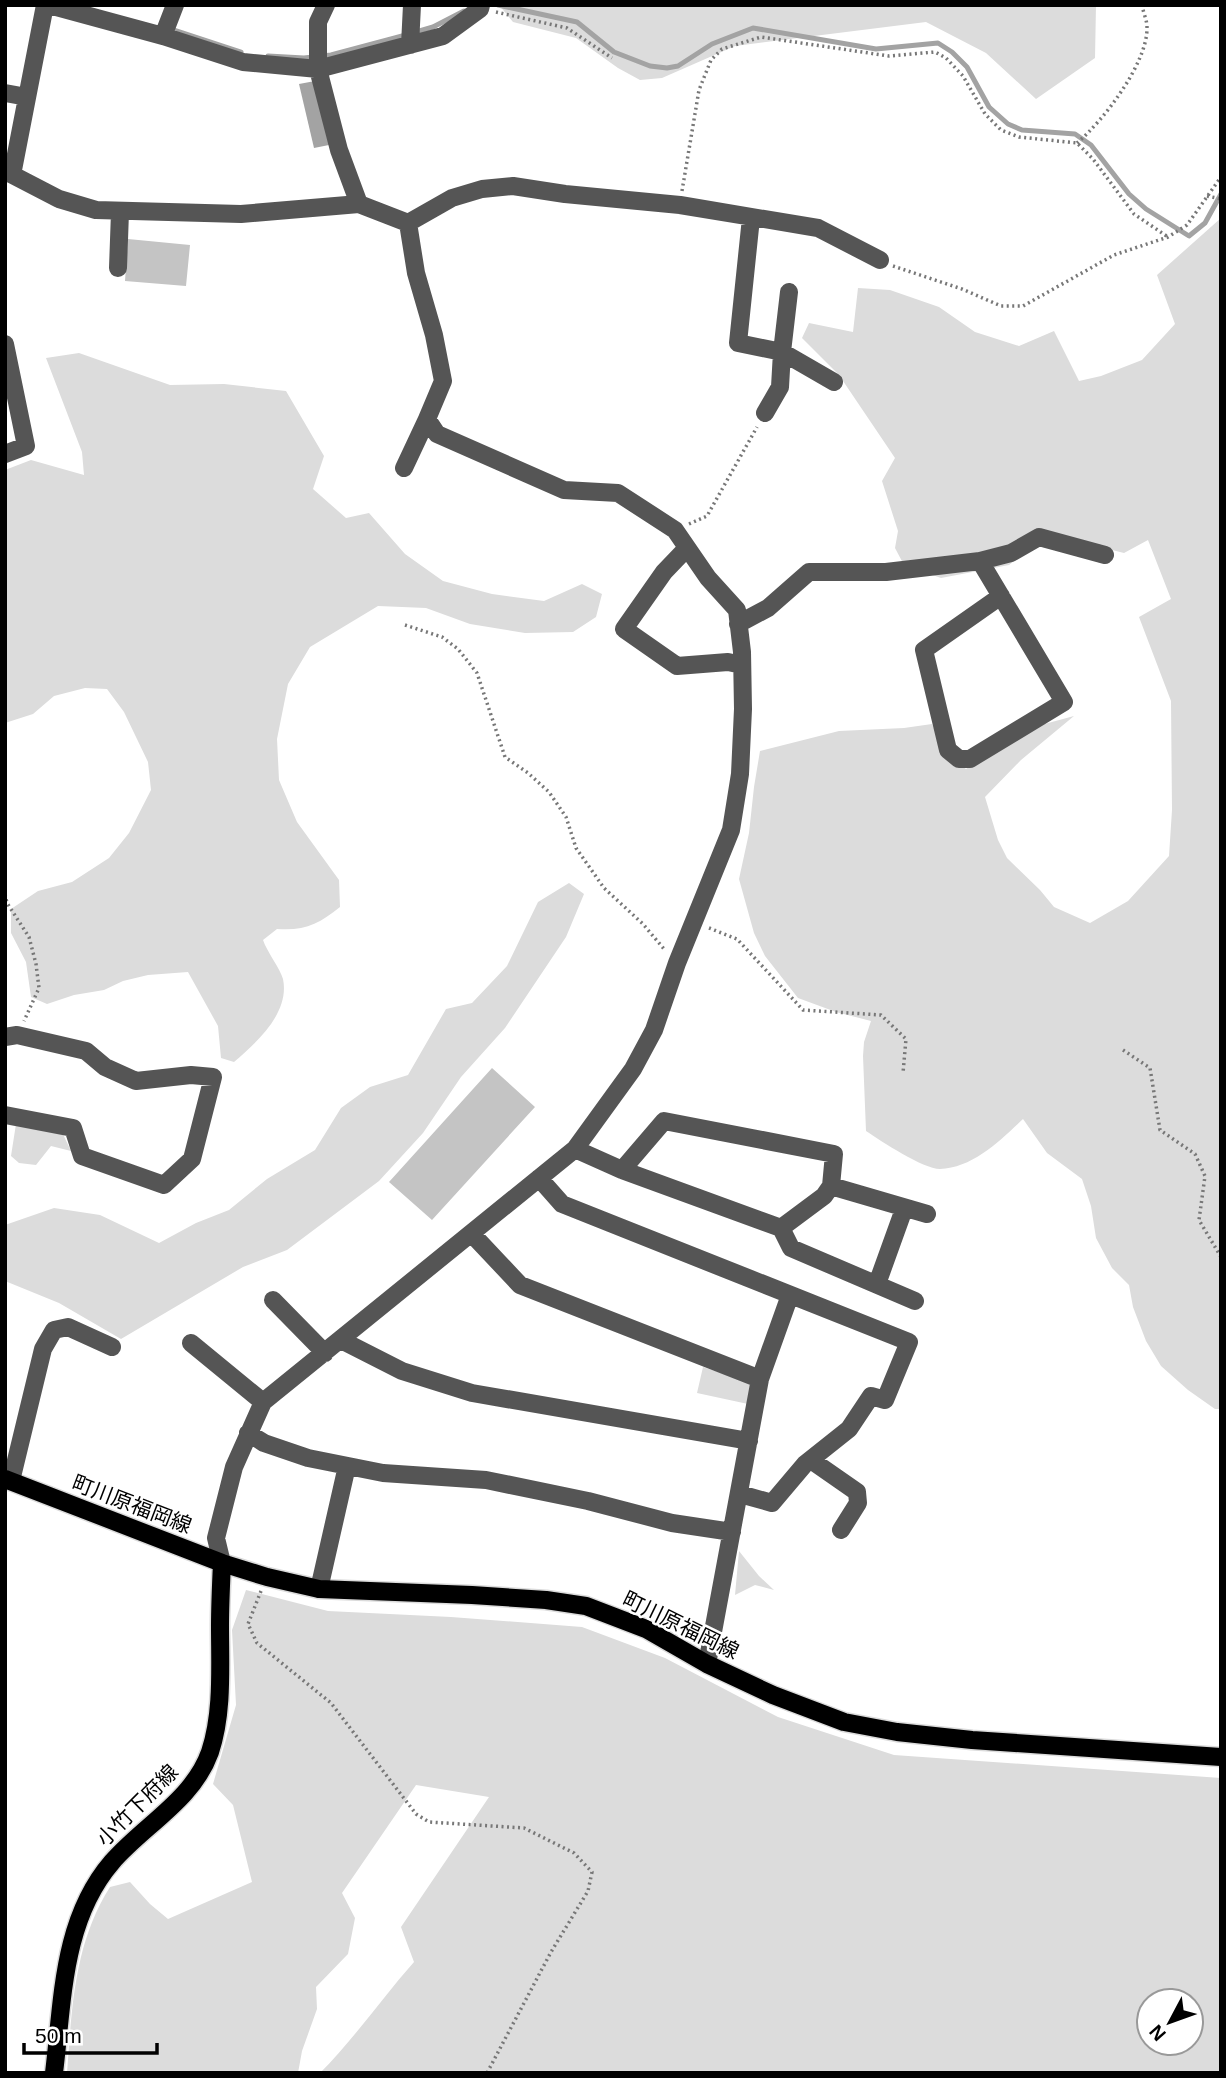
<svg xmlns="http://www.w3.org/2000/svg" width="1226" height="2078" font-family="Helvetica,'Noto Sans JP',sans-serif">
	<rect width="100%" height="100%" fill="#fff"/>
	<path fill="#dcdcdc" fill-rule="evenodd" d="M499,5H1096L1095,58L1036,99L986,53L926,22L735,46L662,78L640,80L618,68L576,38L513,22Z
		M1221,218V1409H1215L1188,1390L1161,1366L1146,1341L1133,1307L1129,1285L1112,1268L1096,1238L1091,1206L1082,1179L1047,1153L1023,1119C1001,1140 973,1168 940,1169C923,1169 881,1141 866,1131L863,1056L864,1042L871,1021L836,1012L798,998L765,956L754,933L739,879L749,833L754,787L760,751L839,731L904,728L932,724L947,756L966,769L1026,729L1074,716L1021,760L985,797L998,840L1007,858L1040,890L1054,907L1090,923L1128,901L1169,856L1172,810L1171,701L1139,617L1171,599L1148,540L1124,553L1080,542L1034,545L1009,565L941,578L904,565L895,548L898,531L882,481L895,458L839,375L802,338L809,323L853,332L858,288L890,290L939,307L975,332L1019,346L1054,331L1079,381L1101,376L1142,360L1175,324L1157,275Z
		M79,353L170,385L224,384L286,391L324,456L313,489L346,518L369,513L405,554L443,581L492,594L544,601L582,584L602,594L596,617L573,632L525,633L470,624L426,608L378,606L310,647L288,684L277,739L279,780L297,822L339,880L340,907C319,924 305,931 277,929L263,940C267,952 280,968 283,979C290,1013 257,1042 234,1062L221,1058L218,1026L188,972L148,975L123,981L104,990L74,995L47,1004L31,997L26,962L11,933V909L38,891L72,882L109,858L129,833L151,790L148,762L124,712L107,689L85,688L54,696L33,714L5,723V470L31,460L84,475L82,452L46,358Z
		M569,883L584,894L566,937L505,1028L461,1077L423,1133L379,1181L287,1250L243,1267L121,1339L59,1303L5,1281V1225L54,1208L100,1215L159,1243L196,1223L229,1210L267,1179L315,1150L341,1108L370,1087L408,1075L446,1009L472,1003L507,966L538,902Z
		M16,1124L61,1130L71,1151L51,1146L36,1165L19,1163L11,1156Z
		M703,1367L752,1383L748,1404L697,1393Z
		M739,1551L759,1576L774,1590L755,1585L735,1595Z
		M246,1590L328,1611L451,1617L582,1627L665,1658L778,1717L894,1755L1221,1778V2073H320C354,2039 382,1998 414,1962L401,1927L489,1797L416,1785L342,1893L355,1918L348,1954L316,1987L317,2009L302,2051L298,2073H67C72,2007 74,1944 110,1887L130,1882L150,1904L168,1919L252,1882L233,1805L213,1784L236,1705L232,1630ZM1149,2001H1191V2043H1149Z"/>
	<path fill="#a3a3a3" d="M315,81L329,145L314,148L299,84Z"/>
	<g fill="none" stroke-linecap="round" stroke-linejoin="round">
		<path stroke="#a3a3a3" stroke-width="5" d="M498,5L577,22L614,52L650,66L667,68L678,66L712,44L753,28L876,49L938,43L952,52L967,67L989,107L1008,124L1022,130L1075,134L1091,145L1129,194L1146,209L1189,236L1205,223L1221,194
			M168,28L241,52
			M416,32L433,27L464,11
			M268,56L304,58L331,55L406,35"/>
	</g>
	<path fill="#c4c4c4" d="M128,239L190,245L186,286L125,281Z
		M492,1068L535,1107L432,1220L389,1182Z"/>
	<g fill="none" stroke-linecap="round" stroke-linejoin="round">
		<defs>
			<path id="major" d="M5,1479L222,1563L267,1577L319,1589L472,1595L546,1600L586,1606L646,1629L707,1664L773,1695L844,1722L897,1732L972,1740L1221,1757
				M54,2073C63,2000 62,1920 112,1862C144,1825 193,1800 210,1752C223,1713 220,1668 220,1626C220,1605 221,1584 222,1563"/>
		</defs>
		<use href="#major" stroke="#dbdbdb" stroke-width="21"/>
		<path stroke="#777" stroke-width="3.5" stroke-dasharray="2 3.5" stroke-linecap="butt" d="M496,12L567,28L612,58
			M1077,143C1103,121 1148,63 1147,27C1147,20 1143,12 1142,5
			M682,191L699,90L711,60L722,49L761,37L889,56L935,52L946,58L963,76L985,114L1001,130L1019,137L1077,143L1093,159L1134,214L1168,237
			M1207,196L1221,199
			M893,266L962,289L1001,306H1023L1114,255L1168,237L1187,225L1221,177
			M689,524L707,516L757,427
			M405,625L442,637L458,649L477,673L505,757L528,773L549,792L566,817L576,848L604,888L643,924L664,949
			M5,894L7,903L29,937L36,964L39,988L24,1021
			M709,928L737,939L803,1010L881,1015L906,1039L903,1073
			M1123,1050L1150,1068L1160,1130L1195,1154L1205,1176L1199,1220L1221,1257
			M261,1591L248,1624L257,1643L331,1703L416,1814L429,1822L524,1828L574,1853L592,1872L588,1891L551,1952L487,2073"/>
		<path stroke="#555" stroke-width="18" d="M49,5L163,36L243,62L318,69L339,150L359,204
			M326,5L318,22V69L443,36L480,9L481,5
			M163,36L175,5
			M410,45L412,5
			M5,93L27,97
			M5,171L59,199L96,210L241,214L359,204L408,223
			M12,175L45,5
			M751,218L738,343L782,352L789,292
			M408,223L452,198L482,189L513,186L565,194L680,205L818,228L880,260
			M118,268L120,212
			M5,344L26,446L5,454
			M765,413L780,387L782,352L834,382
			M404,468L427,419
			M687,548L664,572L624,629L677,666L728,662L742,665
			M980,561L1011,553L1039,537L1105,555
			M738,624L768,608L809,572H886L980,561L1064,702L970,759H959L948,750L924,650L1001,596
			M5,1037L17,1035L86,1051L105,1067L136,1081L191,1075L213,1077L192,1159L164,1185L82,1156L73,1128L5,1115
			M575,1149L622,1170L781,1228L791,1248L915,1301
			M622,1170L664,1121L834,1154L831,1186L824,1196L781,1228
			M539,1178L562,1204L909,1342L885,1400L871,1396L849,1429L805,1464L772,1503L740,1494
			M831,1186L927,1214
			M472,1234L520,1285L760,1379L707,1664
			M877,1284L904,1209
			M273,1300L325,1353
			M341,1340L402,1371L472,1393L749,1441
			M191,1343L263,1402
			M760,1379L790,1295
			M248,1433L264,1443L308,1458L383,1473L486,1480L588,1501L672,1523L732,1532
			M811,1460L857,1492L858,1503L841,1530
			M11,1481L43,1349L54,1330L68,1327L112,1347
			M222,1563L216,1538L234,1467L263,1402L575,1149L633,1069L654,1030L677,963L731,830L740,774L743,709L742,652L737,610L708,578L675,530L618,493L564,490L437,434L427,419L443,381L434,335L416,273L408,223
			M319,1589L347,1466"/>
		<use href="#major" stroke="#000" stroke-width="18"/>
	</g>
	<g text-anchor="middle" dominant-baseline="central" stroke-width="5" stroke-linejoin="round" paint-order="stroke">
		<g font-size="21" fill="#000" stroke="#fff">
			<text transform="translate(132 1504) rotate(21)">町川原福岡線</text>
			<text transform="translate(681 1625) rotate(26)">町川原福岡線</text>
			<text transform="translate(137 1805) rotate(-45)">小竹下府線</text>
		</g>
	</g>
	<rect width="1226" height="2078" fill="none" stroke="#000000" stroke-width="14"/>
	<g transform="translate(1170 2022) rotate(229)"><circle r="33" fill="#ffffff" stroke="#999999" stroke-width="2"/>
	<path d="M0-5L12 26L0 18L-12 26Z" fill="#000000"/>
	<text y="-10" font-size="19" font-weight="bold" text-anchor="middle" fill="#000000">N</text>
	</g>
	<path d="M24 2043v10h133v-10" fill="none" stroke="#000000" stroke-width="3.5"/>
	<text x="35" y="2043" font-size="21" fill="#000000" stroke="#ffffff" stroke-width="5" paint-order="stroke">50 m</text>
</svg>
